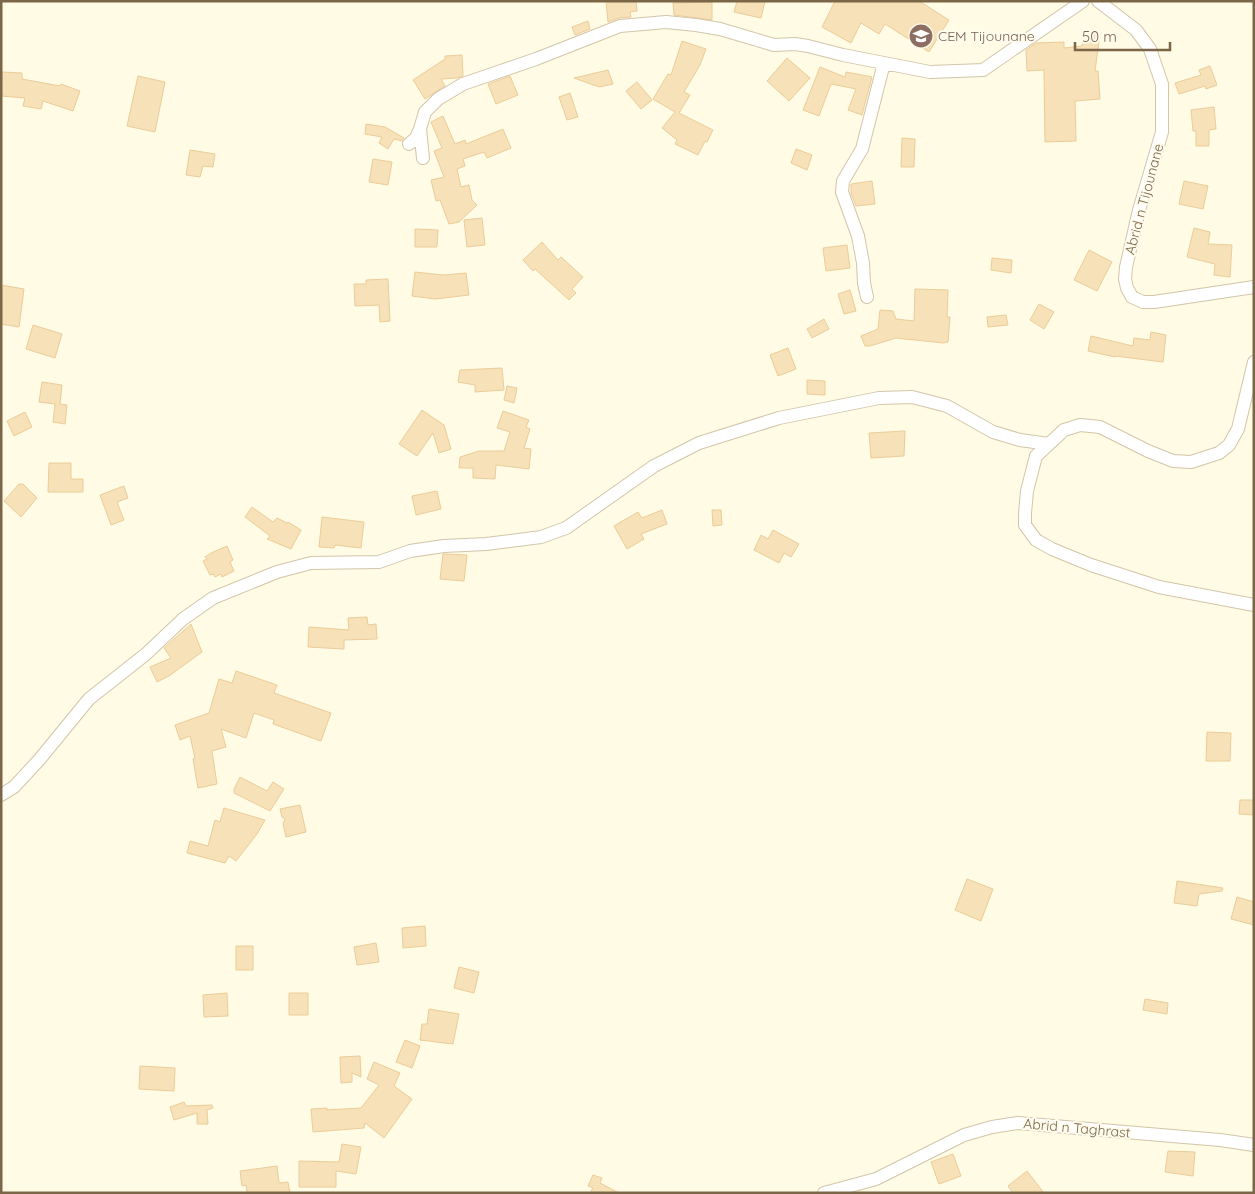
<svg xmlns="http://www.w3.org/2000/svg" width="1255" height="1194" font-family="Quicksand,sans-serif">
	<rect width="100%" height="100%" fill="#fffbe5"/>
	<path fill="#f7e1b9" stroke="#eccc98" d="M606,1H636L637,11L630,12L631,17L619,18L608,22Z
		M737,1H765L761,18L734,12Z
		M835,1H919L949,20L929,52L885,24L879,34L861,23L851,43L822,27Z
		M712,2V20L674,15L673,3Z
		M588,21L590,29L575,35L572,27Z
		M1084,32L1100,34L1095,71H1098L1100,99L1075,101L1076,141L1045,142L1044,70L1027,71L1026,50L1036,43L1064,42V48L1082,46Z
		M682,41L706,49L700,65L684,92L690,95L679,113L713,130L707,142L705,141L698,155L675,144L677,140L662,128L675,112L653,99L668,74L671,75Z
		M462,55L463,76L457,78L441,79L445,86L425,99L413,80L445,59V56Z
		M787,58L810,78L789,101L767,81Z
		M1210,66L1217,85L1206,89L1205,86L1179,94L1175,83L1201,75L1199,70Z
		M820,67L845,77L846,72L872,77L862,115L848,110L856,89L831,84L819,116L803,110Z
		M608,70L613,84L599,87L574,78Z
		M2,72L22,73V79L60,86L61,84L80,91L73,111L43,101L41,109L23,106L25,98L1,96Z
		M138,76L165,82L155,132L127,126Z
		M510,76L518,95L496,104L488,84Z
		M637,82L652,100L641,109L626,91Z
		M570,93L578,117L567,120L559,97Z
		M1214,107L1216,129L1209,130V146H1196V131H1193L1191,110Z
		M443,116L455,144L465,140L466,144L503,129L511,148L487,158L484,152L463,159L465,166L457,169L461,187L469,185L472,200L477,205L459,222L449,224L440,200L436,201L431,180L444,177L434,151L442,148L431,122Z
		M366,124L385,127L404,138L402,141L394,139L388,149L379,143L382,137L365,134Z
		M902,138L915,139L914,167H901Z
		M796,149L812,155L807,170L791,163Z
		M190,150L215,154L213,167L203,166L200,177L186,175Z
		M373,159L392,162L388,185L369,182Z
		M872,181L875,204L856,206L851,193V184Z
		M1184,181L1208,186L1203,209L1179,204Z
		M482,218L485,245L467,247L464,220Z
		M1194,228L1210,232L1208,244L1232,245L1230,277L1214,275L1215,264L1187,257Z
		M415,229L438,230L437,247H415Z
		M542,242L558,260L561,257L583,277L572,289L576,293L569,300L535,269L533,271L523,260Z
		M847,245L850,268L826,271L823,248Z
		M1089,250L1112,262L1097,291L1074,280Z
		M992,258L1012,260L1011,273L991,270Z
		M415,272L443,275L466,273L469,295L435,299L412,296Z
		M388,279L390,321L380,322L379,305L355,306L354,284H366V280Z
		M1,285L24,289L19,327L1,324Z
		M915,289L948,290L947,317H950L948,342L943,343L896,338L870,346H865L861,336L878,329L880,310L893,311L896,319L914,321Z
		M850,290L856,311L844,314L838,294Z
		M1039,304L1054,312L1044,329L1030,320Z
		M1006,315L1008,325L988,327L987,317Z
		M824,319L829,329L812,338L807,329Z
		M33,325L62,334L55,358L26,349Z
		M1151,332L1166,335L1163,362L1115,356V357L1088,351L1091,336L1133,346L1134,338L1150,340Z
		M788,348L796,369L778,376L770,355Z
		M502,368L504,390L475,392V385L458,382L460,370Z
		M807,380L825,381V395L807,394Z
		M42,382L62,385L60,404L67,405L65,424L53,422L55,404L39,402Z
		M507,386L517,388L514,403L504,400Z
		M422,410L444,425L451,449L439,453L433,433L417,456L399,444Z
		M503,411L529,420L526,427L530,429L524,448L531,449L529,469L496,465L495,479L473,478V468H459L460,457L479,451H504L510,432L497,428Z
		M25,412L32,427L14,436L7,421Z
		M905,431L904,456L871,458L869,433Z
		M49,463H71V479H83V492H48Z
		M19,484H23L37,498L21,517L4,501Z
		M124,486L128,498L117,502L124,520L111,525L100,495Z
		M437,491L441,509L416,515L412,496Z
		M252,507L273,522L277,518L287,523L288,522L301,530L291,549L267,539L270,536L245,517Z
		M662,510L667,524L641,534L644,539L627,549L614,526L638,512L642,518Z
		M712,510H721L722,525L713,526Z
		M322,517L364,522L361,548L335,545L334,548L319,547Z
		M773,530L799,544L791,557L784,553L779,563L754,550L761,535L768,539Z
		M227,546L233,560L230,562L234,571L222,577L221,574L215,577L213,574L210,575L203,561L207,559L205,557L211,553Z
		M443,554L467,555L464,581L440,579Z
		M367,617L368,625L376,624L377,639L344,640V649L308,647L309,627L349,630L348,618Z
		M191,624L202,652L169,676L157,682L150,667L171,658L164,648Z
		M236,671L277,685L274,693L331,713L321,741L273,724L274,720L254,713L246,738L221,729L226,747L212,751L217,784L198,788L193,759L195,758L190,736L180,740L175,725L209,713L219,679L232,683Z
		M1207,732L1231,733L1230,761H1206Z
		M240,777L267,791L273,782L284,789L270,811L234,793V789Z
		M1240,800H1254V815L1239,814Z
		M300,805L306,832L286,837L283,824L285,819L282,817L280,809Z
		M224,808L265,820L257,834L236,861L229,856L225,863L187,853L190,841L208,846L215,820L220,822Z
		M967,879L993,889L981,921L955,910Z
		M1177,881L1223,888L1222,891L1199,894L1197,906L1174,903Z
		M1237,897L1254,902V925L1231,919Z
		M425,926L426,946L403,948L402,928Z
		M376,943L379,962L357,965L354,947Z
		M236,946H253V970H236Z
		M459,967L479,972L474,993L454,988Z
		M227,993L228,1016L204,1017L203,995Z
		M289,993H308V1015H289Z
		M1145,999L1168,1003L1167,1014L1143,1010Z
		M429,1009L459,1014L453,1044L420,1040L422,1024H427Z
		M405,1040L420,1046L412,1068L396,1062Z
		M360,1056L361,1077L352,1073V1082L341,1083L340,1057Z
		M374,1062L400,1073L394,1086L412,1099L384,1138L365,1123L364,1128L313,1132L311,1109L327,1108V1110L361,1108L379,1085L367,1079Z
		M140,1066L175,1068L174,1091L139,1089Z
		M184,1102L186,1106L212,1105L213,1108L207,1110L208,1124H197V1113L174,1120L170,1107Z
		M342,1144L361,1147L356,1174L336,1171V1187H299V1161L339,1162Z
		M1168,1151L1195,1152L1193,1176L1165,1172Z
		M953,1154L961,1176L939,1184L931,1162Z
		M277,1166L279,1183L288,1182L290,1193H247L246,1185L242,1186L240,1171Z
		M1027,1171L1044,1193H1013L1008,1186Z
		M593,1175L602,1178L600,1183L619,1193H590L593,1188L588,1186Z"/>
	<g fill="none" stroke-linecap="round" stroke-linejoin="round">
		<defs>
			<path id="minor" d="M1098,1L1136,30L1150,49L1162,84V132L1139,210L1126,267L1125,279L1127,288L1132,297L1143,302H1154L1254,287
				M409,144L416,138L420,129
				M423,158L420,129L425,112L438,99L463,84L536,59L620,26L666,22L696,25L720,29L774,45L795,44L808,46L843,55L930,72L983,70L1083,1
				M867,297L864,283L863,263L858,236L842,192L843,181L862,149L884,63
				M1254,362L1238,429L1229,445L1219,453L1191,462L1173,461L1148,451L1100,427L1080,425L1064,430L1036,456L1027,491L1025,513V525L1036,540L1052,549L1091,565L1159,587L1254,605
				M1,795L14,787L39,760L89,699L146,654L183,619L213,598L277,572L311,563L379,562L410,551L444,546L486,544L541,537L566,528L654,466L699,443L779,418L879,398L912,397L947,406L993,432L1020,440L1049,444
				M824,1193L876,1179L964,1135L992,1127L1018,1123L1220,1140L1254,1145"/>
		</defs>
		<use href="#minor" stroke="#d2c5a9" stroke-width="14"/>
		<use href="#minor" stroke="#fff" stroke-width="12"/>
	</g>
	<defs>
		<symbol id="school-disc" viewBox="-11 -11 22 22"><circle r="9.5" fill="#8d6e63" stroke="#fffcee"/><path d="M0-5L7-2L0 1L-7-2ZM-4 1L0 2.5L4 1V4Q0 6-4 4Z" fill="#fff"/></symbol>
	</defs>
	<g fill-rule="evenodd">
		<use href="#school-disc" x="907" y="22" width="28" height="28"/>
	</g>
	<g text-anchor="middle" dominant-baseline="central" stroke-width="4" stroke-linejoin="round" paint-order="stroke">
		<g font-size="14" fill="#785e54" stroke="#fffcee" text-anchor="start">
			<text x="938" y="36">CEM Tijounane</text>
		</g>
		<g font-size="14" fill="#7b6647" stroke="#fffcee">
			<text transform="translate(1144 199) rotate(-75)">Abrid n Tijounane</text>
			<text transform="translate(1077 1128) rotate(5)">Abrid n Taghrast</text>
		</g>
	</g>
	<rect width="1255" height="1194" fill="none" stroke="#7b6647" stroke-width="5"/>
	<path d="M1075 42v8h95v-8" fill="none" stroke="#7b6647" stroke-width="2.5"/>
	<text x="1082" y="42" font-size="15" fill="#7b6647" stroke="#fffcee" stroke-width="4" paint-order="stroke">50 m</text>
</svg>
